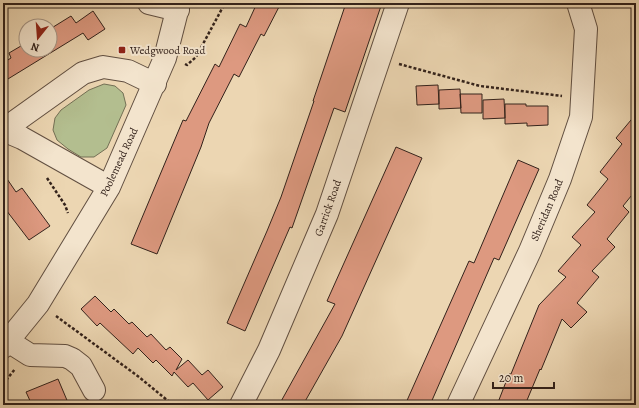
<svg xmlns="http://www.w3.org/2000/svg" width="639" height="408" font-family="Alegreya,serif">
	<rect width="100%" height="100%" fill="#ecd6b2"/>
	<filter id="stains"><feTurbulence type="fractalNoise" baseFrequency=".005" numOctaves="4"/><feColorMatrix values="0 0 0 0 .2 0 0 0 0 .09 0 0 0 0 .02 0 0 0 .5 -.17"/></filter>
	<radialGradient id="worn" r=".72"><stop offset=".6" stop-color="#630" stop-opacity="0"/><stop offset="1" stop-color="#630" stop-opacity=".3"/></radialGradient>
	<path fill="#b3be8f" stroke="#737055" d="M104,84L115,86L123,93L126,105L107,148L94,157H81L68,149L57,140L53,130L55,118L61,110L89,90Z"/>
	<path fill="#dd9980" stroke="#33221b" d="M257,3H281L264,36L261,34L239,77L234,74L209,123L201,147L157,254L131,244L183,120L186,121L215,64L219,67L240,24L246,27Z
		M346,3H382L345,112L334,108L292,228L290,227L245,331L227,323L267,231L281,197L314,101H313Z
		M93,11L105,29L88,40L83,33L3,82V63L11,58L9,53L26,43V50H50V29L71,16L76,23Z
		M438,85L439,104L417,105L416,86Z
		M460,89L461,108L439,109V90Z
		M460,94H482V113H461Z
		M504,99L505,118L483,119V100Z
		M505,104H526V106H548V125L527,126V123L505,124Z
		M636,114V190L623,206L629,212L607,239L615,247L592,271L599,277L577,303L587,312L571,328L562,319L541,370L540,369L525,405H497L509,374H511L539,305L566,277L558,271L581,245L572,237L595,212L587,205L608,179L600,172L622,144L616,138Z
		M396,147L422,158L342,336L303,405H279L335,304L327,301Z
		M518,160L539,169L499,260L494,258L430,405H405L469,261L474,263Z
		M3,173L16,192L22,188L50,226L29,240L3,206Z
		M95,296L111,312L114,309L129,324L132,322L147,337L151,334L166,350L170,347L182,359L176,370L188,360L202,375L208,370L223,387L208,400L193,383L188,387L174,372L172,376L156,360L153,363L138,348L133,354L100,323L97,326L81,309Z
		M58,379L69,405H32L26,392Z"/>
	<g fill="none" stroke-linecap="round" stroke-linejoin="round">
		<defs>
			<path id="minor" d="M149,3L178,10
				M3,130L83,73L103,67L128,71L155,84
				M3,130L22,138L109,187
				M8,341L30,355L65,356L72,359L81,366L94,390
				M3,347L38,304L109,187L165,58L179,3
				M241,405L269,350L327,214L398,3
				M458,405L530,251L560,179L581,117L586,29L578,3"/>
		</defs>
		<use href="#minor" stroke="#614f41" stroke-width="24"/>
		<path stroke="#33221b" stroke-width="2.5" stroke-dasharray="3 2" stroke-linecap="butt" d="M185,64L187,65L196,57L225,3
			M399,64L480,86L562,96
			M47,178L65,205L68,213
			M56,316L139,377L173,405
			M3,384L15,369"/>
		<use href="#minor" stroke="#f3e4cd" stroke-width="22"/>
	</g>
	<rect fill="#8f2418" stroke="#f3e4cd" stroke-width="1.5" x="118" y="46" width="8" height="8" rx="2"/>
	<g text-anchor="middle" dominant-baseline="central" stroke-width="4" stroke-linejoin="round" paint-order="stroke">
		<g font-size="11" fill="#33221b" stroke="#f3e4cd" text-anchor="start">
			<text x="130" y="50">Wedgwood Road</text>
		</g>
		<g font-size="11" fill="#33221b" stroke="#f3e4cd">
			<text transform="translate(119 162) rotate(-65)">Poolemead Road</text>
			<text transform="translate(328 208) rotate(-70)">Garrick Road</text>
			<text transform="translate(547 210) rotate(-67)">Sheridan Road</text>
		</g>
	</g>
	<rect width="639" height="408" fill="none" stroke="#ecd6b2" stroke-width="16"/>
	<rect x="4" y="4" width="631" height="400" fill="none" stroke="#33221b" stroke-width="2"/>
	<rect x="8" y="8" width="623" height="392" fill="none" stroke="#33221b"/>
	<g transform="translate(38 38) rotate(197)"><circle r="19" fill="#f3e4cd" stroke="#a69686"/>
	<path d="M0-3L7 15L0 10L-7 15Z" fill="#8f2418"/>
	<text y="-6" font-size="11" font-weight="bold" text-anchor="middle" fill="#33221b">N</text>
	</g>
	<path d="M493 382v6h61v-6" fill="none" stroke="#33221b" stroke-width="2"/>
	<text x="499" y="382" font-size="12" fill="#33221b" stroke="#f3e4cd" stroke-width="3" paint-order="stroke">20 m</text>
	<rect width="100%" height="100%" filter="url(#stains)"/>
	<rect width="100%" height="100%" fill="url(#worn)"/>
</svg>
